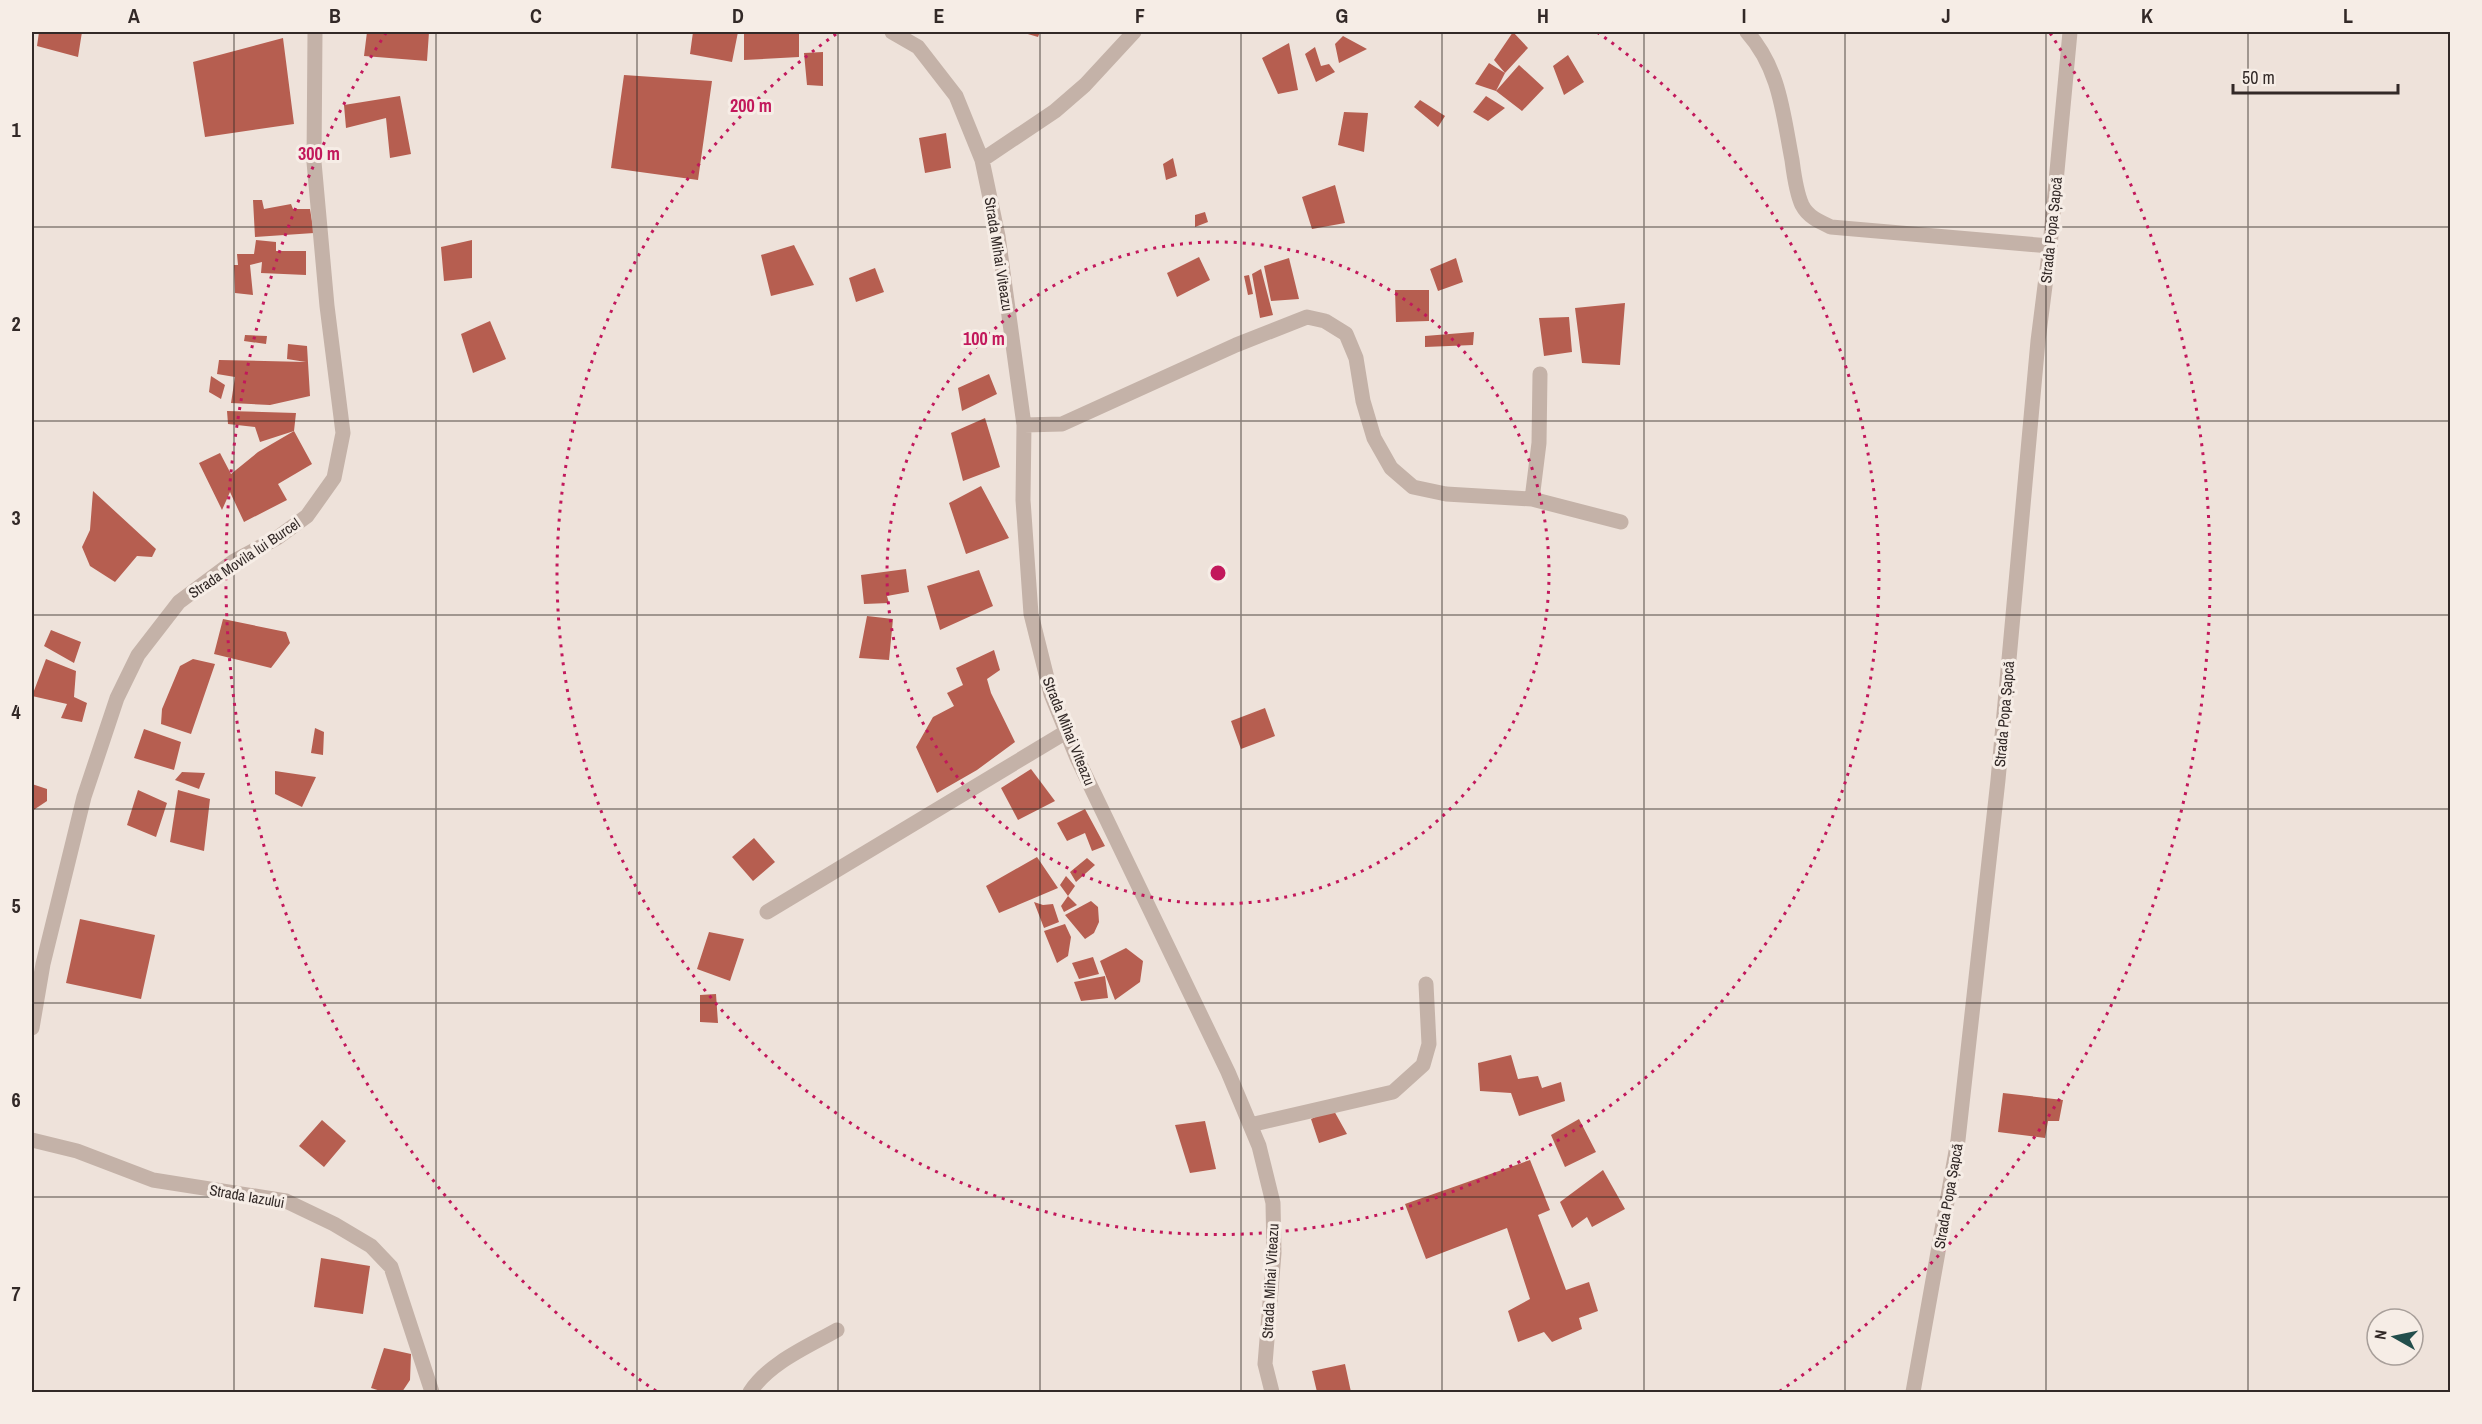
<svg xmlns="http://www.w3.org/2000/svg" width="2482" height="1424" font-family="'Archivo Narrow',sans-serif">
	<rect width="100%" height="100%" fill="#eee2da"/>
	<path fill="#b65e50" d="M39,32H82L78,57L37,46Z
		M367,32H429L427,61L364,56Z
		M693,32H738L732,62L690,54Z
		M744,32H799V57L744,60Z
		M1021,32H1040L1038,37Z
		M1513,32L1528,48L1505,73L1494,60Z
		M1343,36L1367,49L1339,63L1335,44Z
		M283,38L294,124L205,137L193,62Z
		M1289,43L1298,90L1278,94L1262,58Z
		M1315,47L1321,66L1329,64L1335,72L1316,82L1305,54Z
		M823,52V86L807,85L804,53Z
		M1568,55L1584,82L1564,95L1553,66Z
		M1489,63L1505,73L1496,91L1475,84Z
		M1519,65L1544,88L1522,111L1496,91Z
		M624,75L712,81L698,180L611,168Z
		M400,96L411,154L390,158L386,118L346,128L344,105Z
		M1486,96L1505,108L1488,121L1473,112Z
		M1420,100L1445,116L1438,127L1414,107Z
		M1344,112L1368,113L1364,152L1338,145Z
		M946,133L951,168L925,173L919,138Z
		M1173,158L1177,176L1166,180L1163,164Z
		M1335,185L1345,223L1312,229L1302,197Z
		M253,200H262L264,209L291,204L293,209H310L314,233L255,237Z
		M1205,212L1208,222L1195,227V215Z
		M256,240L276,242V251H306V275L261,273L262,262L250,265L253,295L235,293L234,265H238L237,254H254Z
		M472,240V278L444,281L441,247Z
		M794,245L814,285L771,296L761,255Z
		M1199,257L1210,280L1177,297L1167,273Z
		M1289,258L1299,299L1271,301L1264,266Z
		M1456,258L1463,282L1438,291L1430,269Z
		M875,268L884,292L856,302L849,278Z
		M1261,269L1273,315L1260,318L1252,274Z
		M1249,275L1253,294L1248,295L1244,276Z
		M1395,290H1429V321L1396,322Z
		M1625,303L1620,365L1582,363L1575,308Z
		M1569,317L1572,352L1544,356L1539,318Z
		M490,321L506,359L473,373L461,334Z
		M1474,332L1473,345L1425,347V336Z
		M245,335L267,336L266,344L244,341Z
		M288,344L307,346L310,396L270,405L231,403L235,377L217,374L219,360L306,362L287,359Z
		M989,374L997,394L962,411L958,388Z
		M211,376L225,385L221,399L209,392Z
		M227,411L296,413L294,431L260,442L255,427L228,424Z
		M985,418L1000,467L963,481L951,433Z
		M294,431L312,464L278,484L287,500L244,522L230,492L222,510L199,463L220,453L231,474L258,452Z
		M981,486L1009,538L966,554L949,503Z
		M93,491L156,549L152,557L137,556L115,582L90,566L82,547L90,530Z
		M906,569L909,592L887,596L889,603L864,604L861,575Z
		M979,570L993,606L940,630L927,586Z
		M867,616L893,619L889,660L859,658Z
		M223,619L286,632L290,643L271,668L214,654Z
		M51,630L81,642L74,663L44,646Z
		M994,650L1000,670L987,679L991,693L1015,742L977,770L937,793L916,747L933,717L954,706L947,693L963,685L956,668Z
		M46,659L76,671L74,697L87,703L82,722L61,718L67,704L32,696Z
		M193,659L215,664L191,734L161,724L162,709L180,666Z
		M1265,708L1275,736L1241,749L1231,721Z
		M315,728L324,732L323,755L311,753Z
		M144,729L181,742L174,770L134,758Z
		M1031,769L1055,801L1018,820L1001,788Z
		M275,771L316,777L302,807L275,794Z
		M182,772L205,773L199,789L175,780Z
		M32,784L47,789V801L32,811Z
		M138,790L167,803L156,837L127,825Z
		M178,790L210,799L204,851L170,842Z
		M1085,809L1105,846L1092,851L1085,833L1067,841L1057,823Z
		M754,838L775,862L753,881L732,857Z
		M1037,857L1058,888L999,913L986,886Z
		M1087,858L1095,865L1076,882L1070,872Z
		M1066,876L1075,886L1068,896L1060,885Z
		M1068,896L1077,905L1064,912L1061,906Z
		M1091,901L1098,907L1099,922L1094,933L1085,939L1065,915Z
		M1034,902L1043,905L1053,904L1059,922L1044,928Z
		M80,919L155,935L141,999L66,983Z
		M1065,924L1071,937L1068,956L1057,963L1044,931Z
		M709,932L744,939L730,981L697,969Z
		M1126,948L1143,961L1140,982L1115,1000L1100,961Z
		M1093,957L1099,974L1079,979L1072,963Z
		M1105,976L1108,998L1081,1001L1074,982Z
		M716,994L718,1023L700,1022V995Z
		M1511,1055L1518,1079L1538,1076L1542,1088L1561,1082L1565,1101L1519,1116L1511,1093L1480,1091L1478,1063Z
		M2003,1093L2063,1100L2059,1121H2048L2045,1138L1998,1132Z
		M1333,1109L1347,1134L1319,1143L1311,1119Z
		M1579,1119L1596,1152L1565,1167L1551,1135Z
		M322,1120L346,1141L324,1167L299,1146Z
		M1205,1121L1216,1169L1190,1173L1175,1125Z
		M1530,1160L1550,1210L1538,1215L1566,1290L1589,1282L1598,1311L1579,1318L1582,1329L1552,1342L1544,1332L1518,1342L1508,1311L1530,1299L1507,1228L1426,1259L1405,1204Z
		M1603,1170L1625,1209L1592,1227L1587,1217L1572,1228L1560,1202Z
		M321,1258L370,1266L363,1314L314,1307Z
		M384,1348L411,1354L410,1380L402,1392H384L371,1388Z
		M1345,1364L1351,1392H1317L1312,1371Z"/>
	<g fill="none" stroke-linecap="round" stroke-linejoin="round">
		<path stroke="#c4b2a8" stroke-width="15" d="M892,32L918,47L956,96L982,160L998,236L1024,425L1023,500L1031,614L1051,694L1077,758L1228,1072L1259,1146L1273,1203L1274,1253L1265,1364L1272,1392
			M1747,32C1780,69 1783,114 1792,160C1794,175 1796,192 1802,205C1808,217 1820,222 1831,227L2050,246
			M982,160L1055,111L1085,85L1134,32
			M1024,425L1062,424L1236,345L1307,317L1325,321L1346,334L1356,358L1363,401L1374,438L1391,468L1413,487L1446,494L1532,499L1621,522
			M1532,499L1539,443L1540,374
			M767,912L1066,732
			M32,1028L43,964L84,797L117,698L138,655L179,602L234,561L277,538L307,516L334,478L343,433L327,306L314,162L315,32
			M1250,1125L1393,1092L1423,1065L1429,1044L1426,984
			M32,1140L77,1151L153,1180L286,1201L334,1224L371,1246L391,1267L432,1392
			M750,1392C769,1363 807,1347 837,1330
			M1913,1392L1958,1140L1998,780L2038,341L2050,246L2070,32"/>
	</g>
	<path fill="none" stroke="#322927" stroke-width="1.5" stroke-opacity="0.55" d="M234,32V1392M436,32V1392M637,32V1392M838,32V1392M1040,32V1392M1241,32V1392M1442,32V1392M1644,32V1392M1845,32V1392M2046,32V1392M2248,32V1392M32,227H2450M32,421H2450M32,615H2450M32,809H2450M32,1003H2450M32,1197H2450"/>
	<g fill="none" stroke="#c2185b" stroke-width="3" stroke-dasharray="3 6">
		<circle cx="1218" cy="573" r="331"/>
		<path d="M1597 32A661 661 0 1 1 839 32"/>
		<path d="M656 1391A992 992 0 0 1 386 33M2050 33A992 992 0 0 1 1780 1391"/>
	</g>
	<g text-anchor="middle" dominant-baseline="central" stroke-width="6" stroke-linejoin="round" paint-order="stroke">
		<g font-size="15" fill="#322927" stroke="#f6ede6">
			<text transform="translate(2051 230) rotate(-84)">Strada Popa Șapcă</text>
			<text transform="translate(999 254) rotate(81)">Strada Mihai Viteazu</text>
			<text transform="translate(244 558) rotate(-34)">Strada Movila lui Burcel</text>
			<text transform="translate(2004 714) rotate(-85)">Strada Popa Șapcă</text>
			<text transform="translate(1069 731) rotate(68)">Strada Mihai Viteazu</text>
			<text transform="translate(247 1196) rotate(10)">Strada Iazului</text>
			<text transform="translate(1948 1196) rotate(-80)">Strada Popa Șapcă</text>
			<text transform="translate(1270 1281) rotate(-87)">Strada Mihai Viteazu</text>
		</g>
	</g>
	<circle cx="1218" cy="573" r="9" fill="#c2185b" stroke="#f6ede6" stroke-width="3"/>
	<g font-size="18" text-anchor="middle" font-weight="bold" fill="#c2185b" stroke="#f6ede6" stroke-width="6" stroke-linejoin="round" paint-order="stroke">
		<text x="751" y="112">200 m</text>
		<text x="319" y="160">300 m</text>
		<text x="984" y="345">100 m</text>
	</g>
	<rect width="2482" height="1424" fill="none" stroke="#f6ede6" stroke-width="66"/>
	<g transform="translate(2395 1337) rotate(279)"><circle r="28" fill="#f6ede6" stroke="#a89f9a" stroke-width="1.5"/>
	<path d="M0-4.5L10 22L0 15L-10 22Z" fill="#224e4c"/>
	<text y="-9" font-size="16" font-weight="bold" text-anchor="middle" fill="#322927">N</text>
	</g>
	<path d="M2233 84v9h165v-9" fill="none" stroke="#322927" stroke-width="3"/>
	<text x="2242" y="84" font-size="18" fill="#322927" stroke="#f6ede6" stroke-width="4.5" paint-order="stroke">50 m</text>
	<rect x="33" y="33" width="2416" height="1358" fill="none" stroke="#322927" stroke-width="2"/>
	<g font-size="20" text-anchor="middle" font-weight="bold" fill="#322927">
		<text x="134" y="23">A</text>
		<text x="335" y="23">B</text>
		<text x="536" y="23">C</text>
		<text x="738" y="23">D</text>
		<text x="939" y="23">E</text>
		<text x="1140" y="23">F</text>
		<text x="1342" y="23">G</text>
		<text x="1543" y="23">H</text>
		<text x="1744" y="23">I</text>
		<text x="1946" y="23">J</text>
		<text x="2147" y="23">K</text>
		<text x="2348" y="23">L</text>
		<text x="16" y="137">1</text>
		<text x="16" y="331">2</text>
		<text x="16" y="525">3</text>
		<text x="16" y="719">4</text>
		<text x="16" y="913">5</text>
		<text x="16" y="1107">6</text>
		<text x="16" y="1301">7</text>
	</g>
</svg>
